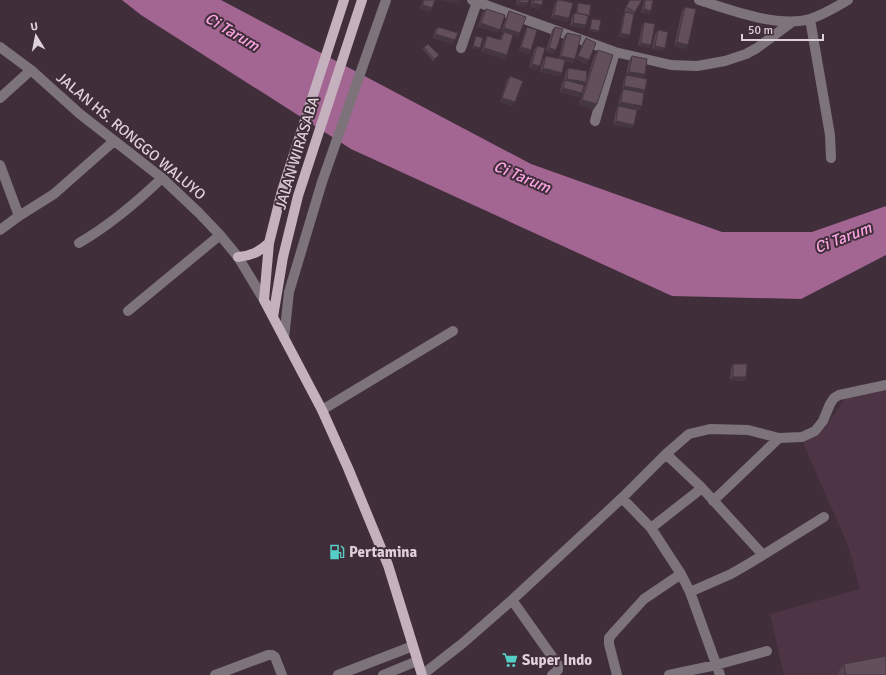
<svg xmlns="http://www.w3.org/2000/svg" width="886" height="675" font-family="Signika,sans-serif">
	<rect width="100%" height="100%" fill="#412e3b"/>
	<path fill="#4e3546" d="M886,388V675H784L770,614L860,589L848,545L800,436L824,429L846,397Z"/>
	<path fill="#a36591" d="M122,0H221L531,164L722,232H812L886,206V255L801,299L672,296L351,149L141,15Z"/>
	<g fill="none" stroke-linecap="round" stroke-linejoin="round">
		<path stroke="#7d737a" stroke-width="10" d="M472,0L615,52L671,65L697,66L725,61L746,54L757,48L792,22
			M699,0C731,10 777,28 810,19C823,15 836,7 848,0
			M810,19L830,135L831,158
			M0,47L31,70L80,114L162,178L199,213L220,235L238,257L264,300
			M461,48L477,2
			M0,98L31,70
			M595,121L615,52
			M0,165L19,216
			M0,230L19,216L54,194L114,141
			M79,243C110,225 136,203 162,178
			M128,311L220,235
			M284,338L289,292L322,182L386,0
			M322,410L453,331
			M666,454L702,488L763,555
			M622,498L651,528L681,574L690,592L720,675
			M713,501L779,438
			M651,528L702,488
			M690,592L731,574L750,563L824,517
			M512,600L558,665V670L552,675
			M215,675L268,655H272L275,657L282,675
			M338,675L413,646
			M383,675L417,661
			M422,675L463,643L512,600L622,498L666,454L689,434L710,429L748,430L779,438L802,437L815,431L823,421L830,404L834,398L839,395L886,385
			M617,675L609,644V638L614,632L644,599L681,574
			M669,675L716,665L767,651"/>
		<path stroke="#c5b0be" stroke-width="10" d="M344,0L282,191L269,243L264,300L322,410L348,468L388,565L422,675
			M238,257C251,256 259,252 269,243
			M273,317L283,257L298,196L362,0"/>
	</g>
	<path fill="#55434f" d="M423,0H435L430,12L420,9Z
		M517,0H529L526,7L516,5Z
		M532,0H543L542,5L539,9L530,7Z
		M557,0H560L569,18L567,22L551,18L555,3Z
		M629,0H642L634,14L628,38L619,37L623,16L625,12L627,13L624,11Z
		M644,0H653L651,11L649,14L641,13Z
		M578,3L589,16L584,29L570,26L572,16L574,13H576L577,5Z
		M685,7V49L674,46L682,11Z
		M486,9L498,33L478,27L483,12Z
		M509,11L520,33L518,37L512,35L507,55L504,59L481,52L485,40L487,36L500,40L501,36L504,32L506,33L501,32L507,15Z
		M592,19L598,32L589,31L591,20Z
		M644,22L651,45L649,48L638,46L642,26Z
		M438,27L455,40L453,44L433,38L435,30Z
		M527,27L531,50L529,54L519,51L525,31Z
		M555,27L554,54L546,51L552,30Z
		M658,30L665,48L662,51L652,49L655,34Z
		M567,33L575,59L573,63L565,61L560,76L540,72L543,60L546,56L559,59L564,36Z
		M586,38V64L576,59L583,42Z
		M537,46V70L529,68L534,50Z
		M424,47L439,55L433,61L423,49Z
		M598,50L597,104L593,110L579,105L594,56Z
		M632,56L645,74L642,78L626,75L629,60Z
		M568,68L583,85L579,97L560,92L562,83L564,80L566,71Z
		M626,75L645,90L642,93V106L639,110L618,106L621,93L623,90L622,89L624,79Z
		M510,76L515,102L512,106L500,102L507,80Z
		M618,106L634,125L631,128L613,125L616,110Z
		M733,364L746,377L744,381L730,380L731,368Z
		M844,664L886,675H839V671Z"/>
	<path fill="#453740" d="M438,0H461L458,4Z
		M519,2L528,3L526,7L516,5Z
		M533,3L542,5L539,9L530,7Z
		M423,5L432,8L430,12L420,9Z
		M644,9L651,11L649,14L641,13Z
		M554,15L569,18L567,22L551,18Z
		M481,23L500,30L498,33L478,27Z
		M573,23L586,25L584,29L570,26Z
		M504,28L520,33L518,37L501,32Z
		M590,29L599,31L598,32L589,31Z
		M621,33L630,35L628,38L619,37Z
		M435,34L455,40L453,44L433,38Z
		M677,42L688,45L685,49L674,46Z
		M641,43L651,45L649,48L638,46Z
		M473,46L480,48L479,50L471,48Z
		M655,46L665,48L662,51L652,49Z
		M521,47L531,50L529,54L519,51Z
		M484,48L507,55L504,59L481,52Z
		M549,48L556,50L554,54L546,51Z
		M561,56L575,59L573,63L559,59Z
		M578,56L589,60L586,64L576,59Z
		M532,64L540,66L537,70L529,68Z
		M543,68L562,73L560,76L540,72Z
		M629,72L645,74L642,78L626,75Z
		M567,79L586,82L583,85L564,82Z
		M624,86L645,90L642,93L622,89Z
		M563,88L582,93L579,97L560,92Z
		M502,98L515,102L512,106L500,102Z
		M582,100L597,104L593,110L579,105Z
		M621,102L642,106L639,110L618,106Z
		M616,121L634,125L631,128L613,125Z
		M733,377H746L744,381L730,380Z"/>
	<path fill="#634e5c" stroke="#453740" d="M424,0H435L432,8L423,5Z
		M519,0H529L528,3L519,2Z
		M534,0H543L542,5L533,3Z
		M557,0H560L573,3L569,18L554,15Z
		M630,0H642L635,12L626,7Z
		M645,0H653L651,11L644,9Z
		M578,3L591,5L589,16L577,13Z
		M685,7L696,9L688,45L677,42Z
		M486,9L505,15L500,30L481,23Z
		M509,11L526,17L520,33L504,28Z
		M625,12L634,14L630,35L621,33Z
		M574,13L588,15L586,25L573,23Z
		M592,19L601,20L599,31L590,29Z
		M644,22L655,24L651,45L641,43Z
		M438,27L458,33L455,40L435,34Z
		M527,27L537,30L531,50L521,47Z
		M555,27L563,29L556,50L549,48Z
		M658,30L668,32L665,48L655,46Z
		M504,32L513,35L507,55L484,48L487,36L501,40Z
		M567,33L581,36L575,59L561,56Z
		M476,36L483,38L480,48L473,46Z
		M586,38L596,43L589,60L578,56Z
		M428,44L439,55L434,59L424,47Z
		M537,46L545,48L540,66L532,64Z
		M598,50L613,55L597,104L582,100Z
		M546,56L565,60L562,73L543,68Z
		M632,56L647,59L645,74L629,72Z
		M568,68L587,71L586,82L567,79Z
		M626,75L647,79L645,90L624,86Z
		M510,76L523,81L515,102L502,98Z
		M565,80L584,85L582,93L563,88Z
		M623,89L644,93L642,106L621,102Z
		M618,106L637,110L634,125L616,121Z
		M733,364H747L746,377H733Z
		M886,656V675H846L844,664Z"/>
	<defs>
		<symbol id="fuel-bare" viewBox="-9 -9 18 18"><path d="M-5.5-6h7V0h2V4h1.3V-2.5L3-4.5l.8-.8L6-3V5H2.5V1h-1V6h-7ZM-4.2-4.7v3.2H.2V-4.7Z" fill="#55cec5" stroke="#412e3b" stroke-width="2.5" paint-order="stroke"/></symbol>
		<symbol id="supermarket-bare" viewBox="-9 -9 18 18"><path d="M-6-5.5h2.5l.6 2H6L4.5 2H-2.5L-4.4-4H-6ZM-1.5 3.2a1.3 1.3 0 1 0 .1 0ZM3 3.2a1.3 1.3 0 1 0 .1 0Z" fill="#55cec5" stroke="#412e3b" stroke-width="2.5" paint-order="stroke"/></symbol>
	</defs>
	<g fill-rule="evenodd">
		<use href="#fuel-bare" x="326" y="541" width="22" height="22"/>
		<use href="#supermarket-bare" x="499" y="649" width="22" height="22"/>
	</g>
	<g text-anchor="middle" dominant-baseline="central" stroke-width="4" stroke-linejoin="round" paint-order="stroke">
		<g font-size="15" fill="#ded1d9" stroke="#412e3b">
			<text transform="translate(131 136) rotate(40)">JALAN HS. RONGGO WALUYO</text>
			<text transform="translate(297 153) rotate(-73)">JALAN WIRASABA</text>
		</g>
		<g font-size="15" font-weight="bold" fill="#ded1d9" stroke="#412e3b" text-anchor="start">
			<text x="349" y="552">Pertamina</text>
			<text x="522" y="660">Super Indo</text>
		</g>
		<g font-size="16" font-style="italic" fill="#fca4e2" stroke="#412e3b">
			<text transform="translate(232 32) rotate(31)">Ci Tarum</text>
			<text transform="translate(522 177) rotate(23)">Ci Tarum</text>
			<text transform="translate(843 238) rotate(-21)">Ci Tarum</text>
		</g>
	</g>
	<g transform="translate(36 36) rotate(350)" stroke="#412e3b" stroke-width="3" paint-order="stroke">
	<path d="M0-3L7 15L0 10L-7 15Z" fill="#ded1d9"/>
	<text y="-6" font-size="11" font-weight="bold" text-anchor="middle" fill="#ded1d9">U</text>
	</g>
	<path d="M742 34v6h81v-6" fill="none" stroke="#ded1d9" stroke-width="2"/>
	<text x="748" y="34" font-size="12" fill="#ded1d9" stroke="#412e3b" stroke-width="3" paint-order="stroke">50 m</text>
</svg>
